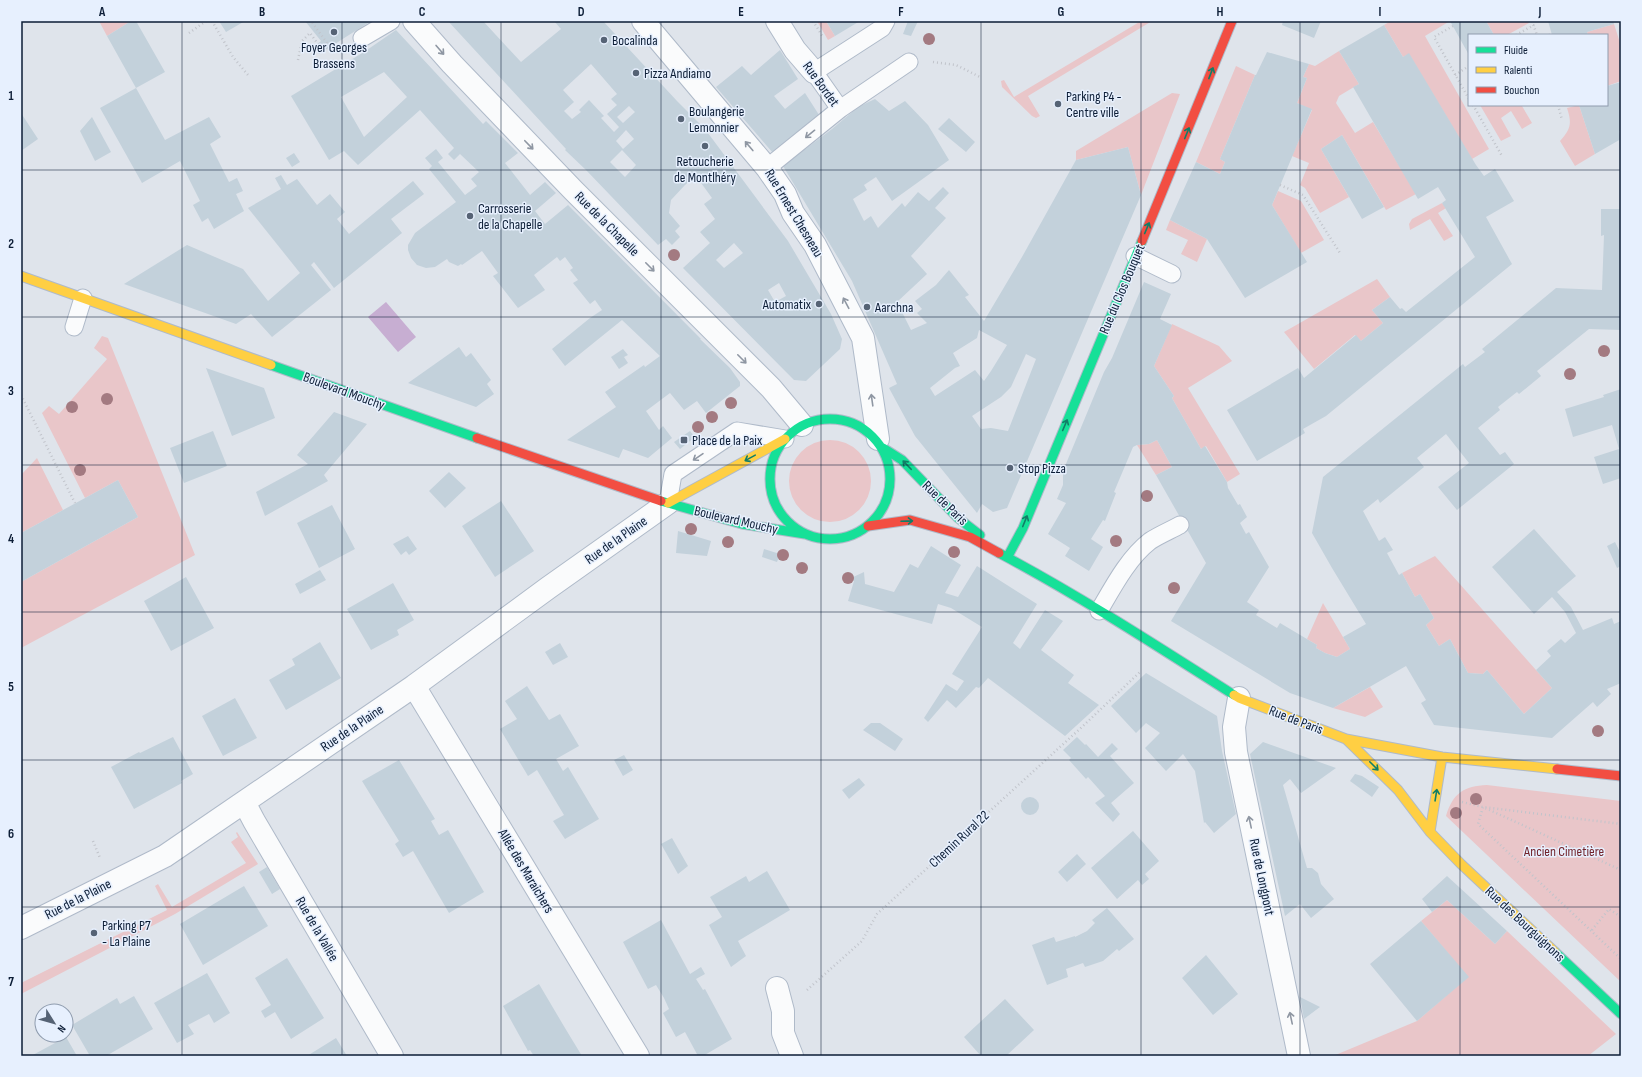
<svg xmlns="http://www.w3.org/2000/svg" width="1642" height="1077" font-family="'Sofia Sans Condensed',sans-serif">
	<rect width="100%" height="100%" fill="#dfe4eb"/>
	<path fill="#e9c6c9" d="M99,21H131L107,36Z
		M817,21H826L835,36L828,40Z
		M1141,21H1152L1028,96L1040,116L1036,118L1032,116L1002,87L1001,81L1004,80L1014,97Z
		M1391,21H1450L1425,36L1489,149L1472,159L1409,54L1403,57L1384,25Z
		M1486,21H1528L1529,23L1507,35H1494Z
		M1614,24L1621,46V81L1607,86V35H1588L1587,32Z
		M1339,51L1359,84L1339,96L1336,103L1355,133L1373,122L1416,194L1386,210L1342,135L1321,149L1349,197L1320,213L1305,188L1300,185L1309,163L1292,156L1312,110L1297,103L1307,78L1303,77L1309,64L1315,66Z
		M1236,66L1255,75L1220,159L1225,162L1220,174L1196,162Z
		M1172,93L1180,94L1141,195L1128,147L1076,160V151Z
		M1480,105H1523L1522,106L1532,123L1522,129L1511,111L1501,118L1511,136L1501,141Z
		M1579,105L1595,154L1575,166L1560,141C1571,129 1572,123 1567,108Z
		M1278,191L1301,201L1324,240L1301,253L1272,205Z
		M1442,203L1446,208L1438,213L1453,236L1444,241L1430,219L1410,230L1409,224L1412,219Z
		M1170,220L1207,239L1197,262L1181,254L1188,240L1166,230Z
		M1377,279L1390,297L1372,310L1383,323L1361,341L1355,335L1314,369L1284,332Z
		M1172,324L1219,346L1232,361L1188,388L1240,474L1227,482L1206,446L1201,449L1172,398L1174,396L1154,366Z
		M102,336L108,338L195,555L21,648V582L138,517L118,480L85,498L42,413L49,406L59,414L107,359L94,348Z
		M1157,440L1172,467L1156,475L1137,445L1149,444Z
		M789 481a41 41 0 1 1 82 0a41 41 0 1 1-82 0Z
		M37,458L63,510L21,533V475Z
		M1435,556L1552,688L1524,714L1487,670L1483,674L1468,673L1450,639L1439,646L1426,625L1434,618L1420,594L1415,597L1402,573Z
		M1323,603L1350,649L1337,657L1325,653L1316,648L1317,645L1307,639Z
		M1370,687L1383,707L1365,717L1333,708Z
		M1487,785L1621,801V982L1446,816C1453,793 1464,786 1487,785Z
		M237,832L258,864L175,914L21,994V983L167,910L155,886L158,884L172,907L246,863L231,842L238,837L236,833Z
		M1447,900L1495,944L1507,931L1616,1034L1588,1056H1333L1417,1021L1468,977L1421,921Z"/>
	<path fill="#c7aed2" d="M386,302L416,337L398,352L368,317Z"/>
	<path fill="#c3d1db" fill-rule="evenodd" d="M131,21H136L165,72L136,88L107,36Z
		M219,21H245L226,32Z
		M305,21H371L319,54L314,47L321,41Z
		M448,21H483L521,62L561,29L554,21H603L677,101L705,129L788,241L831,314L842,339L840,349L806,381L794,380L683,268L710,243L700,232L715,219L704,204L712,198L696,176L685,185L671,200L669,213L680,226L675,231L680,237L672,245L666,239L658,245L586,170L565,150L566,149ZM591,64L617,94L611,99L617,105L607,114L619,127L614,132L601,118L604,116L589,100L579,110L581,112L572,119L564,111L574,102L563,90ZM629,106L635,112L623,123L617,117ZM626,130L634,139L623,149L616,141ZM622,150L636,165L625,177L610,162ZM734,243L743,253L724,268L716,260ZM779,283L786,296L775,302L768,290Z
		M826,21H860L835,36Z
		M908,21H918L911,36L903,34Z
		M1283,21H1321L1314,38L1282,25Z
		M1450,21H1486L1494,35H1469V55Z
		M1548,21H1613L1614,24L1587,32L1588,35H1552Z
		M1384,25L1403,57L1409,53L1476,165L1484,176L1495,169L1514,201L1486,217L1512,264L1326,416L1303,429L1305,433L1257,461L1227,410L1298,368L1304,378L1356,335L1361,341L1383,323L1372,310L1390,297L1400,309L1402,308L1406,312L1475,257L1442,203L1446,200L1438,187L1418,199L1353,87L1359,84L1339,51Z
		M396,30L483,124L486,121L518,153L505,163L530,195L545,182L556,193L535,211L545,224L568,205L701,339H700L730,368L740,382V386L706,413L697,401L684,410L670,393L646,411L659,430L663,426L672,438L648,458L623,449L619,458L567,440L616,407L605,392L644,365L645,367L660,356L622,320L565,366L552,349L590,318L602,310L595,300L590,304L573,283L578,280L570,270L573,268L565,257L560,261L557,257L534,275L545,290L518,308L493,276L498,273L482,251L462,265L461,264L458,266L449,262L447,259L435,267L426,268L417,265L411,258L408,250V245L415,233L456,202L429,169L432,166L425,158L436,149L443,158L438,162L465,195L477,186L471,179L479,172L460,154L454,160L448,154L454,148L420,110L358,165L344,151L329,160L291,96L364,52ZM384,72L407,97L364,137L341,97Z
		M780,50L798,79L774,96L785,109L805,93L821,118L773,153L716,87L742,66L751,75Z
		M1267,52L1309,64L1303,77L1307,78L1297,103L1312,109L1272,205L1307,262L1245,298L1207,239L1170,220L1196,162L1220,174L1225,162L1220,159L1255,75H1256Z
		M1621,82V130L1619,131L1621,139L1595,154L1579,105H1607V86Z
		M136,88L165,140L209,117L221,137L210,144L229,182L237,178L243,191L236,194L244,211L214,229L208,218L202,222L193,205L200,201L180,161L142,183L100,108Z
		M875,99L889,111L905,101L928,125L949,160L892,201L876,177L864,185L867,190L853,199L864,221L871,216L878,228L902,203L905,207L918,192L929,201L943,187L949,193L935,208L946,218L911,256L927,274L897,302L911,330L927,323L917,313L922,309L915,301L936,285L949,270L969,295L965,297L984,321L1022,257L1076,160L1128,147L1141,195L1007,508L993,512L982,504L977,513L915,436L889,388L897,384L852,281L783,166L832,129L858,107ZM979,330L1007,345L991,371L984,381L975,370L935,396L930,388L955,368L960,366L953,353L977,338ZM1026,354L1036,359L1008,431L991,428L981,429L972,416L1001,397L1011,387Z
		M21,113L38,139L21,151Z
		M92,117L111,152L95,161L80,131Z
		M949,118L975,142L966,152L938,129Z
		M1342,135L1384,207L1362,219L1321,149Z
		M294,153L300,162L292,167L286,158Z
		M281,175L287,185L297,179L317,205L330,194L345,212L337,219L349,234L413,181L424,194L391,219L402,233L334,288L314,262L311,265L331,290L272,337L251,314L236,324L124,284L187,245L243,269L268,301L300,273L248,208L281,189L275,178Z
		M1601,209H1621V330L1589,329L1537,371L1541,376L1519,394L1517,392L1498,407L1500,410L1478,428L1500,455L1505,452L1514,464L1457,510L1438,487L1469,463L1446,434L1417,458L1424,467L1380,503L1378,499L1363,511L1379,541L1385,537L1393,550L1387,553L1399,575L1402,573L1415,597L1420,594L1434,618L1426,625L1439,646L1450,639L1468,673L1483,674L1487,670L1524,714L1552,688L1536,670L1551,656L1547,651L1561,639L1565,643L1576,633L1565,612L1552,597L1534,614L1492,567L1534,529L1576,576L1557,592L1571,607L1583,630L1612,618L1614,624L1621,621V683L1607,689L1611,694L1597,707L1593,702L1552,738L1434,725L1421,703L1426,700L1406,666L1333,708L1290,693L1171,621L1206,563L1156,475L1172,467L1157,440L1149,444L1137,445L1133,447L1114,492L1116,493L1105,521L1103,520L1091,539L1103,547L1089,571L1065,556L1070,548L1048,534L1066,503L1057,499L1063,485V471L1104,372L1112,358L1144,282L1171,294L1160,319L1172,325L1154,366L1174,396L1172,398L1201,449L1205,446L1227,482L1228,488L1238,505L1240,504L1247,517L1240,523L1246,534L1249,532L1269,567L1247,602L1259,610L1256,615L1277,628L1280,623L1317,645L1316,648L1325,653L1337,657L1350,649L1343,637L1366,624L1332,568L1312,533L1323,477L1463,364L1465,367L1485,352L1482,349L1556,288L1602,290L1604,235L1601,236Z
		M459,347L466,357L471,353L491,380L487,384L494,394L476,407L408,383Z
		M623,349L628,355L624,357L628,363L619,369L611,357Z
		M206,368L264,388L275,418L232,436Z
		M1621,389V478L1603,484L1594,457L1619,449L1612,425L1573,437L1565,409L1604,397L1603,395Z
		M334,412L367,424L324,475L328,481L265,516L256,492L308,464L297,455Z
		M213,431L227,466L184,483L170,448Z
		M690,431L695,437L680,449L674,442Z
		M449,472L466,488L445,508L429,491Z
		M118,480L138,517L21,582V533Z
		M501,501L534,551L495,577L462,526Z
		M332,505L355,549L319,568L297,523Z
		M678,531L711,541L707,556L676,553Z
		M408,536L417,549L409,555L406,551L401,555L393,544Z
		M1615,542L1621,554V566L1617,568L1607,546Z
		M931,546L961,565L945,593L958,597L977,566L1037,604L1013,643L1020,649L1045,610L1063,621L1041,650L1074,675L1068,683L1099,705L1065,736L988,678L979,688L976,687L956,708L947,700L928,722L924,718L946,684L957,691L964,681L952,674L982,627L951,608L938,604L932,624L848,601L854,581L849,579L864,572L865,584L894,592L910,564L918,568Z
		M764,549L780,554L777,562L762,557Z
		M320,570L326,580L300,594L295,584Z
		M186,577L214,628L171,651L144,601Z
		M393,583L414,620L397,630L399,635L371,650L347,609Z
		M320,642L341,678L286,710L269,680L295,665L292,659Z
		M560,643L568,657L553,665L545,652Z
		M1146,673L1217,716L1222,751L1236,814L1214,833L1205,822L1204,823L1195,771L1183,754L1166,771L1145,748L1160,733L1146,723L1136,733L1111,706Z
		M527,686L549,720L560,714L579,746L556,759L563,771L568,767L599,819L565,839L553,821L564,815L537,770L528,776L500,729L517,719L505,701Z
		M235,698L257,738L223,756L202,716Z
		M871,723H880L903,739L895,751L863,730Z
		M173,737L193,774L181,781L182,783L134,809L111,767L139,752L140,753Z
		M1077,737L1085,745L1086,744L1098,757L1112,743L1118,749L1110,756L1134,783L1111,803L1120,814L1113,822L1095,803L1105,796L1088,777L1086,779L1069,760L1071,758L1063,750Z
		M1263,742L1336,768L1301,793L1290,779L1283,785L1307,868H1312L1318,873L1321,884L1334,899L1311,918L1300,904L1285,916L1250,754Z
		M624,755L633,770L623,776L614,760Z
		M399,760L435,819L431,821L439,835L448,830L484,892L449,913L413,851L403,857L395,844L399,841L362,781Z
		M1355,774L1362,776L1379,787L1372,797L1350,781Z
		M859,778L865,785L849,799L842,790Z
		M1021 806a9 9 0 1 1 18 0a9 9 0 1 1-18 0Z
		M1133,831L1159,861L1145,874L1149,879L1142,885L1138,880L1117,899L1091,868Z
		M672,838L688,866L678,874L661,844Z
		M1077,854L1086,864L1067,882L1058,872Z
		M267,867L280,889L272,894L259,872Z
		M767,871L790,910L738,941L746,956L731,967L709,925L722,917L710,897L746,876L749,882Z
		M1447,876L1507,931L1495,944L1447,900L1432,912L1422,899Z
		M244,886L268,926L203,965L180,924Z
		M1107,908L1134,939L1119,951L1117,949L1103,961L1085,967L1083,963L1066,969L1068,977L1047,985L1032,945L1054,937L1056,942L1075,936V937L1087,931L1095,923L1092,920Z
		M661,920L690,974L701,967L705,974L696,979L703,990L705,989L732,1039L703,1056H698L685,1032L676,1037L663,1013L669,1009L664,998L656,985L648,989L623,942Z
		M1421,921L1469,977L1417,1021L1370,964Z
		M1206,955L1238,994L1213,1015L1182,978Z
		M287,958L324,1018L291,1039L275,1012L265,1018L261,1011L271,1005L255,978Z
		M207,973L230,1013L214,1023L209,1014L188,1025L194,1034L177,1043L154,1003Z
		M539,984L565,1028L582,1056H534L530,1050L528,1051L503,1006Z
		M134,996L153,1029L106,1056H90L72,1025L117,998L120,1004Z
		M1300,997L1320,1007L1304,1019Z
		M1005,999L1034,1030L1006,1056H981L964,1037Z
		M66,1037L77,1056H31Z
		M336,1038L347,1056H307Z"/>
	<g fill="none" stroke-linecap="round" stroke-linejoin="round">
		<defs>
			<path id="lane" d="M362,38L391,21
				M840,109L814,72L882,28L886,21
				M767,168L840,109L909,62
				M1135,256L1172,274
				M74,327L83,298
				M668,503L673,474L737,431L785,439
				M1099,611C1113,587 1128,558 1150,541C1159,535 1171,530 1180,525"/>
			<path id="street" d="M414,21L452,64L573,190L771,388L802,425
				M643,21L767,168L785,194L793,213L815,245L863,338L878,439
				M777,21L795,50L814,72
				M414,686L638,1056
				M1239,698L1234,727L1236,752L1299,1056
				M244,802L254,821L392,1056
				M21,928L165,856L414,686L548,588L668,503
				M777,988L783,1011V1033L792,1056"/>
			<path id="fast" d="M271,365L477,438
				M770 479a60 60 0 1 1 120 0a60 60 0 1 1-120 0Z
				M883,448L902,460L958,518L980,535
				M661,501L742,524L805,534
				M999,553C1080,596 1157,646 1234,695
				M1008,556L1023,528L1142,241
				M1555,952L1621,1014"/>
			<path id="slow" d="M21,276L271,365
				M668,503L785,439
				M1234,695L1239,698L1346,739L1442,757L1557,769
				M1346,739L1398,790L1430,832L1461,864L1555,952
				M1430,832L1442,757"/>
			<path id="jam" d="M1142,241L1232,21
				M477,438L661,501
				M868,526L910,520L970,537L999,553
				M1557,769L1621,776"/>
		</defs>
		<use href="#lane" stroke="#afbac9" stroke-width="19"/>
		<use href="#street" stroke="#afbac9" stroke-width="24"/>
		<use href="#fast" stroke="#afbac9" stroke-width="11"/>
		<use href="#slow" stroke="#afbac9" stroke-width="11"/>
		<use href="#jam" stroke="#afbac9" stroke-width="11"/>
		<path stroke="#c1c4cb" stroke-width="2.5" stroke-dasharray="1 3" stroke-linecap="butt" d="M212,21L233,57L248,75
			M813,21L823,37
			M1532,21L1537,35
			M1453,26L1434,37L1469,99
			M189,33L206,21
			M1516,35L1534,25
			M1549,35L1552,34
			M298,60L302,41L310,33L320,47L327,43L311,21
			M933,62L956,65L980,77
			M1455,75L1469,66
			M1473,105L1502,156
			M1558,105L1562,120
			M1280,185L1303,195L1340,253
			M21,395L75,503
			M1462,802L1483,807L1621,824
			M93,841L100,858
			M1621,870L1483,807L1478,824L1621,959
			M1592,930L1609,909L1621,917
			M807,990L862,941L877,914L1083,726L1141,671"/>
		<use href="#lane" stroke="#fafbfc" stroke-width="17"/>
		<use href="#street" stroke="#fafbfc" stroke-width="22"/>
		<use href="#fast" stroke="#16e098" stroke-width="9"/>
		<use href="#slow" stroke="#ffcf43" stroke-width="9"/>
		<use href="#jam" stroke="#f24e42" stroke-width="9"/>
	</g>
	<g fill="#a37a81">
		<circle cx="929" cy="39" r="6"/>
		<circle cx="674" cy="255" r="6"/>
		<circle cx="1604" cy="351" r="6"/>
		<circle cx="1570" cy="374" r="6"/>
		<circle cx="107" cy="399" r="6"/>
		<circle cx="731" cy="403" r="6"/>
		<circle cx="72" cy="407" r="6"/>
		<circle cx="712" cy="417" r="6"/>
		<circle cx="698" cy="427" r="6"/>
		<circle cx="80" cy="470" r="6"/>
		<circle cx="1147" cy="496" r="6"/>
		<circle cx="691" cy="529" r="6"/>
		<circle cx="1116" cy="541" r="6"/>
		<circle cx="728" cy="542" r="6"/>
		<circle cx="954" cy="552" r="6"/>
		<circle cx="783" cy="555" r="6"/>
		<circle cx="802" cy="568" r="6"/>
		<circle cx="848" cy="578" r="6"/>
		<circle cx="1174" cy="588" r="6"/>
		<circle cx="1598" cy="731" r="6"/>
		<circle cx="1476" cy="799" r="6"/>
		<circle cx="1456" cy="813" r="6"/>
	</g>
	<defs><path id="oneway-shaft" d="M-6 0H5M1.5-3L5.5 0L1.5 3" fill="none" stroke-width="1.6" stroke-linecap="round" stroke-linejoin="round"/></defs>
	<g stroke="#8f97a3">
		<use href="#oneway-shaft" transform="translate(440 50) rotate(49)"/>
		<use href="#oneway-shaft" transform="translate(810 134) rotate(141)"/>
		<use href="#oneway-shaft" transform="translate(529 145) rotate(46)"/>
		<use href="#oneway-shaft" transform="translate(749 146) rotate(-130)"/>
		<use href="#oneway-shaft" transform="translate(650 267) rotate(45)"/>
		<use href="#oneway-shaft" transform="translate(846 303) rotate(-118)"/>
		<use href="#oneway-shaft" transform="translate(742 359) rotate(45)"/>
		<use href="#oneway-shaft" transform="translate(872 400) rotate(-98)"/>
		<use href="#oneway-shaft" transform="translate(698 457) rotate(146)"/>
		<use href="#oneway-shaft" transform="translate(1250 822) rotate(-102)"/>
		<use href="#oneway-shaft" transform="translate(1291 1018) rotate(-102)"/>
	</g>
	<g stroke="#117e67">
		<use href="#oneway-shaft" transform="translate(1211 73) rotate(-69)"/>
		<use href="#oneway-shaft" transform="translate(1187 133) rotate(-68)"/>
		<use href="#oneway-shaft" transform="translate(1147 228) rotate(-67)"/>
		<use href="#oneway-shaft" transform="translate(1065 425) rotate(-67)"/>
		<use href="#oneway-shaft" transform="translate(750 458) rotate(151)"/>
		<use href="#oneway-shaft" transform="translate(907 465) rotate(-134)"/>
		<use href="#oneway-shaft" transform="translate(907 521) rotate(-2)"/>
		<use href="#oneway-shaft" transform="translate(1025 521) rotate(-68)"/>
		<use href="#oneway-shaft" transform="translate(1374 766) rotate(45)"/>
		<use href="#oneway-shaft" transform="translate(1436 795) rotate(-81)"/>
	</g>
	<path fill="none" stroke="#0c1d36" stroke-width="1" stroke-opacity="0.55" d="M182,21V1056M342,21V1056M501,21V1056M661,21V1056M821,21V1056M981,21V1056M1141,21V1056M1300,21V1056M1460,21V1056M21,170H1621M21,317H1621M21,465H1621M21,612H1621M21,760H1621M21,907H1621"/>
	<g fill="#566375" stroke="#e7f0fe" stroke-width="1.5">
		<circle cx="334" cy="32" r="4"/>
		<circle cx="604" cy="40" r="4"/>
		<circle cx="636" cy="73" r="4"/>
		<circle cx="1058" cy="104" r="4"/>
		<circle cx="681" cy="119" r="4"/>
		<circle cx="705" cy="146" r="4"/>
		<circle cx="470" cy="216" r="4"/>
		<circle cx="819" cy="304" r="4"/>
		<circle cx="867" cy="307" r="4"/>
		<rect x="680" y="436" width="8" height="8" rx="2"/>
		<circle cx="1010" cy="468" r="4"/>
		<circle cx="94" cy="933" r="4"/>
	</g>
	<g text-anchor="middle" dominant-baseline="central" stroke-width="3" stroke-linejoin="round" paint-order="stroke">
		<g font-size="14" fill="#0c1d36" stroke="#e7f0fe" text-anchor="start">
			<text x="612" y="40">Bocalinda</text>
			<text x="334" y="47" text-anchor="middle">Foyer Georges<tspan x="334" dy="16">Brassens</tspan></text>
			<text x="644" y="73">Pizza Andiamo</text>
			<text x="1066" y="96">Parking P4 -<tspan x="1066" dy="16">Centre ville</tspan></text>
			<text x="689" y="111">Boulangerie<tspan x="689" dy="16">Lemonnier</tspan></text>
			<text x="705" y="161" text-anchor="middle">Retoucherie<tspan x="705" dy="16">de Montlhéry</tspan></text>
			<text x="478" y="208">Carrosserie<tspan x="478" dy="16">de la Chapelle</tspan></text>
			<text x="811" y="304" text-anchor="end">Automatix</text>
			<text x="875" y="307">Aarchna</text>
			<text x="692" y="440">Place de la Paix</text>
			<text x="1018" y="468">Stop Pizza</text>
			<text x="102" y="925">Parking P7<tspan x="102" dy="16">- La Plaine</tspan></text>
		</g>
		<g font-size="14" fill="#0c1d36" stroke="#e7f0fe">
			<text transform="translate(821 84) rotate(54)">Rue Bordet</text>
			<text transform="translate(794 213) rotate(59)">Rue Ernest Chesneau</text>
			<text transform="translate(607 224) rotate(45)">Rue de la Chapelle</text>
			<text transform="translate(1122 289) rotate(-67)">Rue du Clos Bouquet</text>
			<text transform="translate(344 391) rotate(20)">Boulevard Mouchy</text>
			<text transform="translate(945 503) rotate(44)">Rue de Paris</text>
			<text transform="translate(736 520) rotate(13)">Boulevard Mouchy</text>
			<text transform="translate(616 540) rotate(-35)">Rue de la Plaine</text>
			<text transform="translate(1296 720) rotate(21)">Rue de Paris</text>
			<text transform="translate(352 728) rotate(-34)">Rue de la Plaine</text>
			<text transform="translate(959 839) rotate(-43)">Chemin Rural 22</text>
			<text transform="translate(526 871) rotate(59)">Allée des Maraichers</text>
			<text transform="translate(1262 877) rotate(78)">Rue de Longpont</text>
			<text transform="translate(78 899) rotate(-27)">Rue de la Plaine</text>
			<text transform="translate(1525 924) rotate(43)">Rue des Bourguignons</text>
			<text transform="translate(317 929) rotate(60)">Rue de la Vallée</text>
		</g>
		<g font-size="14" fill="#72232b" stroke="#e7f0fe">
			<text x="1564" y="851">Ancien Cimetière</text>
		</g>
	</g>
	<rect width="1642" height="1077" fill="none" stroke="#e7f0fe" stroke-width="44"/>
	<rect x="1468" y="34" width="140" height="72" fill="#e7f0fe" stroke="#8f9cae"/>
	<rect x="1476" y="47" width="20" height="6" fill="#16e098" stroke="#8f9cae"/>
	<text x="1504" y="54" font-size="12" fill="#0c1d36">Fluide</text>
	<rect x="1476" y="67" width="20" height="6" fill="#ffcf43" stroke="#8f9cae"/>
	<text x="1504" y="74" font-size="12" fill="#0c1d36">Ralenti</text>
	<rect x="1476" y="87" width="20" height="6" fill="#f24e42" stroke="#8f9cae"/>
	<text x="1504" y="94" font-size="12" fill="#0c1d36">Bouchon</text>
	<g transform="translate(54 1023) rotate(127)"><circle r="19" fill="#e7f0fe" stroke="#8f9cae"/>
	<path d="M0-3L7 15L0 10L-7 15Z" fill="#566375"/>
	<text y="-6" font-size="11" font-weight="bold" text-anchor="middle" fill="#0c1d36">N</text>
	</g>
	<rect x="22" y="22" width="1598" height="1033" fill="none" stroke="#0c1d36" stroke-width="1.5"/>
	<g font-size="13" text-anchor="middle" font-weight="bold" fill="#0c1d36">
		<text x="102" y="16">A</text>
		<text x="262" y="16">B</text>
		<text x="422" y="16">C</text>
		<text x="581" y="16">D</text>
		<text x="741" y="16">E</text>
		<text x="901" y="16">F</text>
		<text x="1061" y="16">G</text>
		<text x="1220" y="16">H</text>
		<text x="1380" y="16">I</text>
		<text x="1540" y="16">J</text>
		<text x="11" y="100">1</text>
		<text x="11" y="248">2</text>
		<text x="11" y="395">3</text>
		<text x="11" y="543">4</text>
		<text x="11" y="691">5</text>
		<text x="11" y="838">6</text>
		<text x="11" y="986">7</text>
	</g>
</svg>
